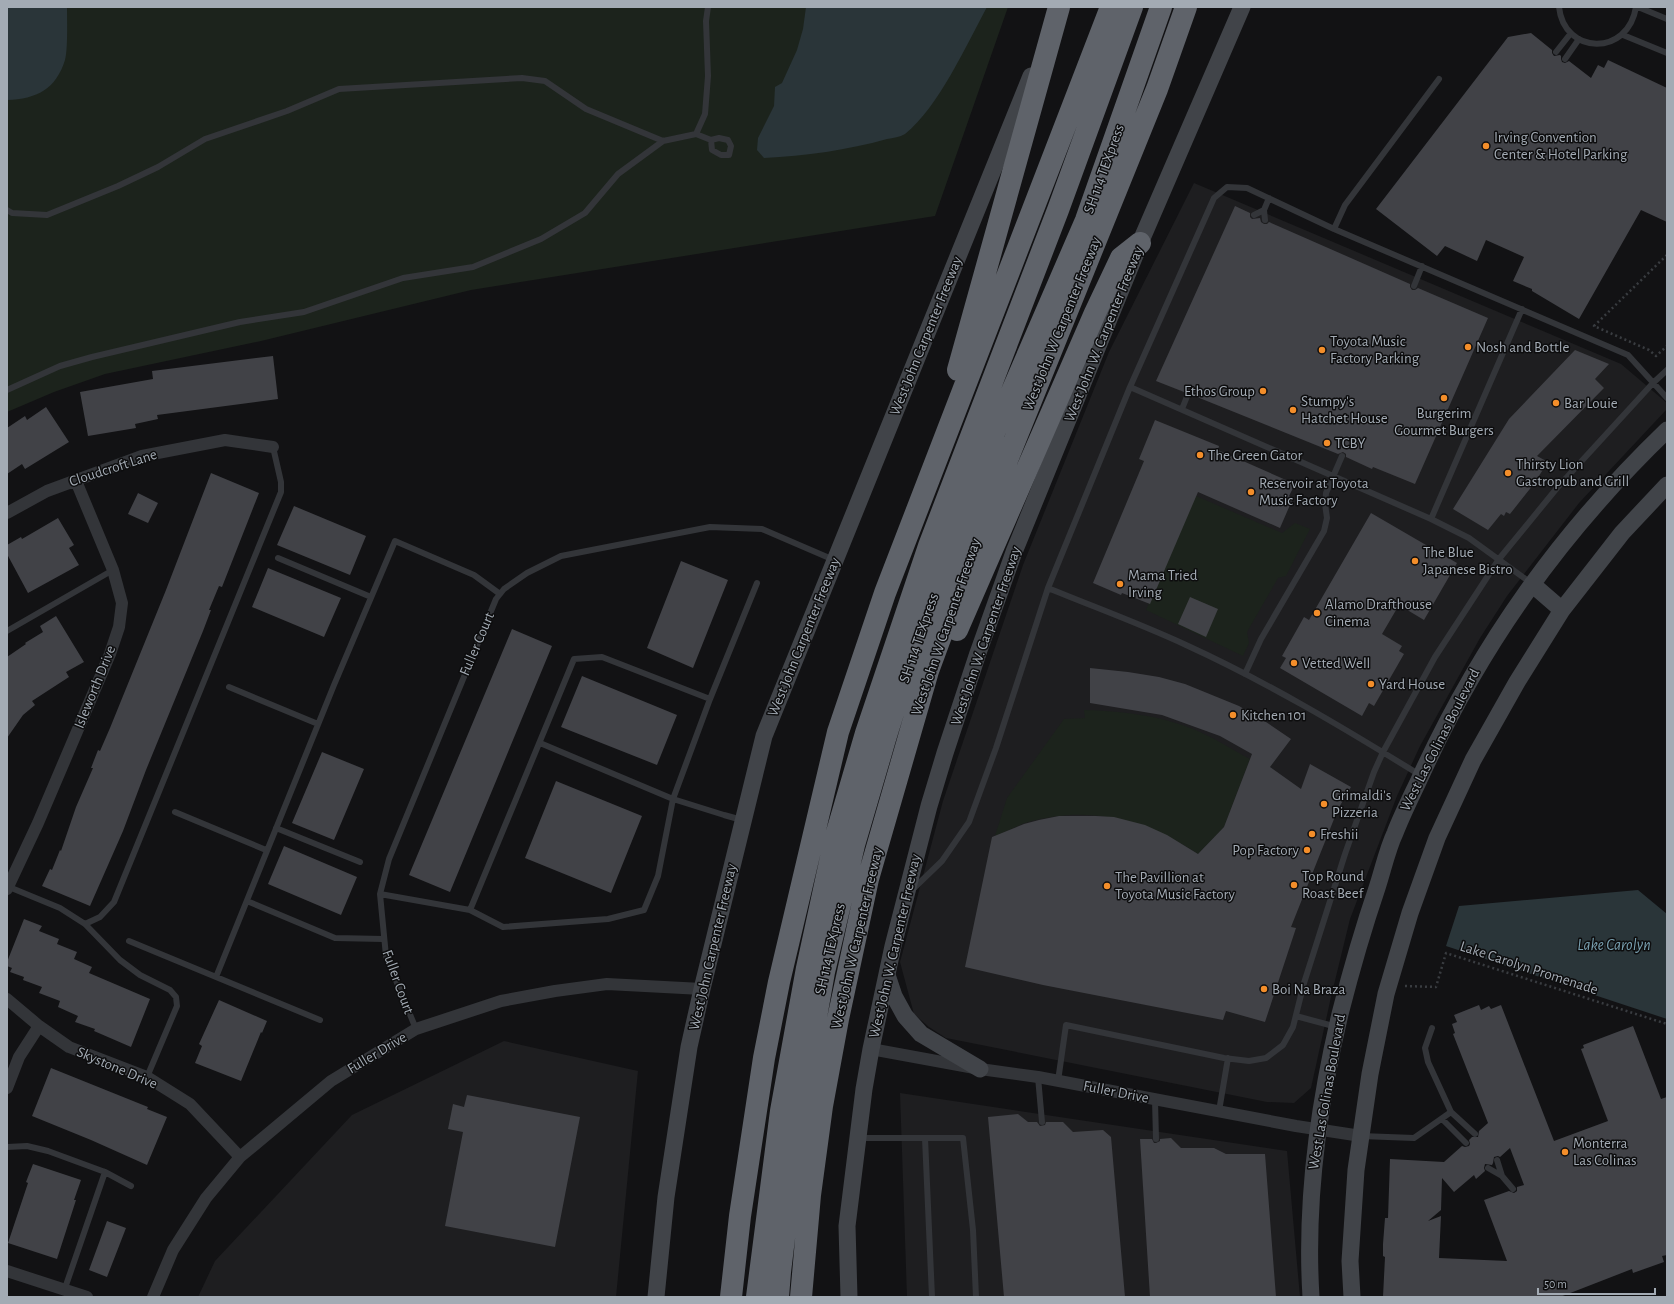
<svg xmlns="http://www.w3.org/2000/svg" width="1674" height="1304" font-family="'Alegreya Sans',sans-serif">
	<rect width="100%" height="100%" fill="#121214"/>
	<path fill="#1e1e20" d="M1194,183L1621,364L1667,403V409L1579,503L1507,596L1480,638L1420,746L1397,796L1350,919L1331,997L1311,1088L1294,1103L1267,1102L946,1038L929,1027L914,1014L900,962L943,801L1023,565L1109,352Z
		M504,1041L638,1071L616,1297H198L215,1261L352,1115Z
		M900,1093L1287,1151L1300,1297H907Z"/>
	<path fill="#1c231c" d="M7,7H1008L935,216L471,290L261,341L105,374L54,392L7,412Z
		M1196,496L1282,533L1295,523L1310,529L1286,576L1278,578L1247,632L1249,643L1243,656L1146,610Z
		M1084,710C1121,711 1158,715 1193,729C1213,737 1231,749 1250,759L1224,827L1198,854C1146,819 1087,804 1025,823C1015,827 1005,832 995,836L1007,798L1064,719L1085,718Z"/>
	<path fill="#2a3539" d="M7,7H67C67,19 68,49 65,60C56,89 37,99 7,100Z
		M806,7H987C967,44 938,108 905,134C900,137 893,138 887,139C848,150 805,156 764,158L757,150L758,138L774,106L775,87L782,83L797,50L803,29Z
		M1638,890L1667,914V1019L1446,946L1459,906Z"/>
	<path fill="#414247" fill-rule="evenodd" d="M1531,33L1552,50V53L1554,56L1560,55L1561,56V59L1562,62L1565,63L1569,61L1591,78L1598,65L1604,68L1608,60L1667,88V222L1641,210L1579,319L1532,291V289L1513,281L1524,257L1486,240L1477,261L1445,246L1437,256L1376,209L1508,37Z
		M1235,206L1250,213V217L1252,219L1260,218L1261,222L1264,224H1267L1269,222L1410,284V287L1412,290H1415L1418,288L1488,318L1415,484L1373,467L1372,469L1346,457V454L1343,452L1338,454L1192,395L1190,390H1187L1184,392L1156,381Z
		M1575,350L1609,364L1595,379L1604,388L1537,456L1548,462L1533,485L1510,514L1506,512L1504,516L1501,514L1488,530L1453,509L1509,419Z
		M273,356L278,399L157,415L158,419L135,424L136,428L88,436L80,392L153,379L152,371Z
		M46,407L69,442L25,469L22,464L7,474V428L25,416L27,420Z
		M1155,420L1219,446L1218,450L1295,484L1289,496L1293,498L1280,528L1198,492L1150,604L1122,593L1121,595L1093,583L1144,461L1139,459Z
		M211,473L259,493L222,587L219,586L209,610H211L203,631L146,770L123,831L90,906L42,886L50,869L52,870L60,850L61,851L76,807L93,768H91L98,750L100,751L110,728L166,590Z
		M138,493L158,503L148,523L128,514Z
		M294,506L366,536L350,575L277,545Z
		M1371,513L1457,563L1424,620L1399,605L1382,634L1402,646L1399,651L1404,654L1374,706L1369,703L1362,716L1280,668L1286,658L1282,656L1304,617L1309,620Z
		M58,518L74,545L69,548L79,565L28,593L7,554V545L21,537L22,539Z
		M681,561L728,580L693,668L647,648Z
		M268,568L341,598L324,637L252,607Z
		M1190,597L1218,609L1206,637L1178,624Z
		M56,616L84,662L66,672L69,677L32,701L35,705L23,715L7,738V657L26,644L25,643L43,632L40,626Z
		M512,629L552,646L450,892L409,875Z
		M1090,668L1128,672L1159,677L1185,684L1239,706L1266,722L1291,739L1270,767L1301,789L1310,764L1351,787L1338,809L1291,927L1296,928L1265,1022L1226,1011L1223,1020L1043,985L965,967L992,837L1024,824L1039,820L1059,816H1096L1114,817L1145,825L1167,835L1198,854L1224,827L1252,754L1220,736L1162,715L1090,703Z
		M582,676L677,715L657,765L561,727Z
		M322,752L364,769L334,840L292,823Z
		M556,781L642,816L611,893L525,858Z
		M284,846L357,877L341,915L268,884Z
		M24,919L42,926L39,931L59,939L57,944L77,952L74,959L92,967L89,973L150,999L131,1047L94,1031L95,1029L75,1022L78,1016L58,1007L60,1001L39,993L42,987L23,980L24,977L10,972L12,968L7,966V962Z
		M219,1000L267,1021L262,1033L261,1032L241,1081L195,1063L202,1046L199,1044Z
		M1479,1005L1481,1010L1489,1006L1491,1009L1501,1005L1554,1141L1608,1121L1581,1049L1584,1048L1583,1045L1633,1026L1661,1099L1667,1097V1255L1662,1256L1664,1262L1633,1273L1632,1269L1560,1297H1383L1385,1257L1383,1256V1244L1385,1218H1388L1390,1159L1444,1162L1462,1146L1465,1147L1469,1146L1470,1144L1469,1140L1472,1137H1478L1479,1131L1488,1123L1453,1034L1455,1033L1452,1024L1457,1022L1454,1015ZM1510,1148L1524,1185L1517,1187V1191L1514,1193L1509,1191L1484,1200L1507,1261L1439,1258L1441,1216L1428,1221L1441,1210L1442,1178L1454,1192L1474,1175L1476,1179L1485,1171L1484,1168L1485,1164L1492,1165L1493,1163L1494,1157L1498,1156L1500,1157Z
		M51,1068L148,1107L147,1109L167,1117L147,1165L91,1140L32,1116Z
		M467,1095L580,1117L555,1247L445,1226L463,1132L448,1129L453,1104L464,1107Z
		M1018,1114L1028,1122H1037L1040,1126L1045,1125L1046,1122H1063L1073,1132L1103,1130L1111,1137L1125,1297H1004L988,1117Z
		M1171,1138L1181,1148H1214L1226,1154H1265L1276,1297H1150L1140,1139H1152L1154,1143H1156L1160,1141V1139Z
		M33,1164L81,1180L74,1200H76L57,1259L8,1243L28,1183L26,1182Z
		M107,1221L126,1228L107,1277L89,1270Z"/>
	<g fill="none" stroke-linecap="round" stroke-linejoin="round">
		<path stroke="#393c40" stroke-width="2.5" stroke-dasharray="2 3" stroke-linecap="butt" d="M1667,255L1594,326L1649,350L1656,356L1667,346
			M1405,986L1436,987L1446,953L1667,1024"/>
		<path stroke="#333539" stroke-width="6" d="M1559,7C1564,55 1628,57 1636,7
			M1638,7L1667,19
			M1623,35L1667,53
			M1556,52L1571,33
			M1565,59L1579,39
			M696,134L711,140L719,138L728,140L731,146L729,155H721L712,150L711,140
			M7,210L12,213L47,215L118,186L158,167L205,139L287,111L339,89L522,78L545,81L586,109L663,141L696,134L705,114L708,76L706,21L708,7
			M1254,215L1264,210
			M1265,220L1264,210L1269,198
			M1334,229L1345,205L1439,79
			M1414,286L1422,266
			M1130,387L1431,519L1469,538L1531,583
			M7,390L60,366L92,357L240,322L304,312L403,278L473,267L541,239L585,213L618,174L663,141
			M1182,409L1188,394
			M1431,519L1522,309
			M278,558L371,597
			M1048,588C1094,607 1141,624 1186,645C1267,682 1344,728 1420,775
			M7,631L113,570
			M1245,674L1261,639L1324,531L1327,518L1325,504L1326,493L1342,456
			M229,687L318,724
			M175,812L266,850
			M742,820L724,815L673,799L710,699L757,583
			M276,828L360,862
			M9,887L60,908L85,924L120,960L140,975L170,990L176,997L177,1006L147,1077
			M913,889L942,861L969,822L996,748L1048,588L1130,387L1214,198L1227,187L1247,188L1334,229L1628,355L1667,398
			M380,894L470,910L503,927L608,919L644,910L658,876L673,799L540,743
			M247,901L335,938L383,939
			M470,910L574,659L602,657L710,699
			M85,924L100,917L114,902L281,492V482L273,447
			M129,941L320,1020
			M216,977L334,685L395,541L474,575L500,594
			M1296,1016L1337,1027
			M416,1029L386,956L380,894L389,859L496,599L504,589L527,573L561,556L710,527L762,529L834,560
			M1038,1077L1042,1122
			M1058,1081L1066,1025L1224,1058L1249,1061L1266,1058L1283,1045L1293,1027L1304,983L1345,854L1374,772L1383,752L1435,657L1499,559L1557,488L1653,383L1667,370
			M1155,1100L1156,1139
			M1219,1111L1228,1058
			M1451,1112L1475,1134
			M1442,1119L1466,1143
			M1361,1136L1414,1138L1451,1112L1428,1062L1425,1048L1432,1028
			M860,1138H963L973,1230L976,1297
			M925,1138L932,1297
			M7,1147L27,1146L48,1151L105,1172L64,1291
			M1488,1168L1502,1176L1497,1160
			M105,1172L131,1186
			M1502,1176L1513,1189"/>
		<path stroke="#333539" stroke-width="12" d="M7,513L47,491L142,456L225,440L273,447
			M7,889L38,823L110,654L119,627L122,603L113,570L76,481
			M7,999L39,1026L69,1047L147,1077L190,1104L240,1157
			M871,1049L980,1069L1038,1077L1296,1126L1361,1136
			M7,1088L19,1057L39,1026
			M7,1271L87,1297
			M153,1297L173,1250L206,1198L240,1157L331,1081L416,1029L501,1001L555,991L607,984L702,989"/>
		<path stroke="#414449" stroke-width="17" d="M1532,584L1562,610
			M887,975L894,996L905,1016L921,1034L980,1069
			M656,1297L666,1197L689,1047L702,989L764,736L1031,76
			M849,1297L847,1226L864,1089L871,1049L893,946L929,806L945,753L978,653L1014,552L1140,243L1242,7
			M1311,1297C1305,1201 1318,1107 1340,1014C1351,971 1363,929 1377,888C1383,870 1387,850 1395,833C1402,815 1411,797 1419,780C1480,645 1561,532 1667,430
			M1352,1297L1350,1261L1356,1170L1370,1074L1386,994L1410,913L1437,838L1473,760L1517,682L1562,610L1622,533L1667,485"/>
		<path stroke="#5f636a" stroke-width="22" d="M958,370L1059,7
			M957,630L1095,313L1121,258L1140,243
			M731,1297L740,1216L764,1058L779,982L838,732L885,593L1111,7
			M757,1297L781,1111L807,968L835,839L866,733L929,546L1058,210L1132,7
			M778,1297L780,1272L799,1113L824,972L854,845L885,739L913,648L994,433L1086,220L1161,7
			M801,1297L810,1195L822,1106L838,1019L868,879L928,671L996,487L1157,89L1186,7"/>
	</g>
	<g fill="#f48e2a" stroke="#0d0d0e" stroke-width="1.5">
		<circle cx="1486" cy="146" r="4"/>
		<circle cx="1468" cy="347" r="4"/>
		<circle cx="1322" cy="350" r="4"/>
		<circle cx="1263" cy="391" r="4"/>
		<circle cx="1444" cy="398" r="4"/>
		<circle cx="1556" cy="403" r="4"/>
		<circle cx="1293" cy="410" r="4"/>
		<circle cx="1327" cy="443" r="4"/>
		<circle cx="1200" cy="455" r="4"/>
		<circle cx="1508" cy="473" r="4"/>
		<circle cx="1251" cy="492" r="4"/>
		<circle cx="1415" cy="561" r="4"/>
		<circle cx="1120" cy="584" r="4"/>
		<circle cx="1317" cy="613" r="4"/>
		<circle cx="1294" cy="663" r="4"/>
		<circle cx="1371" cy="684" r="4"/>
		<circle cx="1233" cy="715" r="4"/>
		<circle cx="1324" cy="804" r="4"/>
		<circle cx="1312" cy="834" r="4"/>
		<circle cx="1307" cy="850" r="4"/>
		<circle cx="1294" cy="885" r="4"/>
		<circle cx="1107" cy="886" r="4"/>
		<circle cx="1264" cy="989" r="4"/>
		<circle cx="1565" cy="1152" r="4"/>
	</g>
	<g text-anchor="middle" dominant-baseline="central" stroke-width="3" stroke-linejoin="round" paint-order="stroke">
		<g font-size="15" fill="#a3abb4" stroke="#0d0d0e" text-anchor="start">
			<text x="1494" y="137">Irving Convention<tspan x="1494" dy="17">Center &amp; Hotel Parking</tspan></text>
			<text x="1330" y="341">Toyota Music<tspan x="1330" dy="17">Factory Parking</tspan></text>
			<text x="1476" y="347">Nosh and Bottle</text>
			<text x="1255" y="391" text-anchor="end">Ethos Group</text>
			<text x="1301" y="401">Stumpy's<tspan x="1301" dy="17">Hatchet House</tspan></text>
			<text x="1564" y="403">Bar Louie</text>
			<text x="1444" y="413" text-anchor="middle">Burgerim<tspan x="1444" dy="17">Gourmet Burgers</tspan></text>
			<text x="1335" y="443">TCBY</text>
			<text x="1208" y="455">The Green Gator</text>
			<text x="1516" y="464">Thirsty Lion<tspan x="1516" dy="17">Gastropub and Grill</tspan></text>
			<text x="1259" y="483">Reservoir at Toyota<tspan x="1259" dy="17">Music Factory</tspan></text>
			<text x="1423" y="552">The Blue<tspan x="1423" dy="17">Japanese Bistro</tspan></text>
			<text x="1128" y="575">Mama Tried<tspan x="1128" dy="17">Irving</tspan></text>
			<text x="1325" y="604">Alamo Drafthouse<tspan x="1325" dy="17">Cinema</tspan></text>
			<text x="1302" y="663">Vetted Well</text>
			<text x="1379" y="684">Yard House</text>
			<text x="1241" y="715">Kitchen 101</text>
			<text x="1332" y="795">Grimaldi's<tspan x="1332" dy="17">Pizzeria</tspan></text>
			<text x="1320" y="834">Freshii</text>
			<text x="1299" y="850" text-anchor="end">Pop Factory</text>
			<text x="1302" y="876">Top Round<tspan x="1302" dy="17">Roast Beef</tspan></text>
			<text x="1115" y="877">The Pavillion at<tspan x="1115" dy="17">Toyota Music Factory</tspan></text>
			<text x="1272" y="989">Boi Na Braza</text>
			<text x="1573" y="1143">Monterra<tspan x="1573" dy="17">Las Colinas</tspan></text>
		</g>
		<g font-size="15" fill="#a3abb4" stroke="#0d0d0e">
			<text transform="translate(1104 169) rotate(-70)">SH 114 TEXpress</text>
			<text transform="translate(1062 324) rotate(-68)">West John W Carpenter Freeway</text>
			<text transform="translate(1104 334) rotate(-68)">West John W. Carpenter Freeway</text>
			<text transform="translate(926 336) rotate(-68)">West John Carpenter Freeway</text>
			<text transform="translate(113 468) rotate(-18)">Cloudcroft Lane</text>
			<text transform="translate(946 627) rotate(-71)">West John W Carpenter Freeway</text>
			<text transform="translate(986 636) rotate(-71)">West John W. Carpenter Freeway</text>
			<text transform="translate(804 637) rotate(-68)">West John Carpenter Freeway</text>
			<text transform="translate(919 638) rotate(-71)">SH 114 TEXpress</text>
			<text transform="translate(477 644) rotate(-67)">Fuller Court</text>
			<text transform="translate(95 687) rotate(-68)">Isleworth Drive</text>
			<text transform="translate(1440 740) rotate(-63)">West Las Colinas Boulevard</text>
			<text transform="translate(857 938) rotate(-77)">West John W Carpenter Freeway</text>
			<text transform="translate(895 946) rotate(-77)">West John W. Carpenter Freeway</text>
			<text transform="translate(713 947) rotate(-77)">West John Carpenter Freeway</text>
			<text transform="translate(830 949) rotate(-77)">SH 114 TEXpress</text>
			<text transform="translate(1529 968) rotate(18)">Lake Carolyn Promenade</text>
			<text transform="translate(398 982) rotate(70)">Fuller Court</text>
			<text transform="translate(377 1053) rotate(-31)">Fuller Drive</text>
			<text transform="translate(117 1068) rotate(23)">Skystone Drive</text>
			<text transform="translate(1116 1092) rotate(11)">Fuller Drive</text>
			<text transform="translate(1327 1092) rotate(-80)">West Las Colinas Boulevard</text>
		</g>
		<g font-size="16" font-style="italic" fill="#79a0b0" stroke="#0d0d0e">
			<text x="1614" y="945">Lake Carolyn</text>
		</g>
	</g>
	<rect width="1674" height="1304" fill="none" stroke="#a3abb4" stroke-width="16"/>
	<path d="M1538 1288v6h117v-6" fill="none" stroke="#a3abb4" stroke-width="2"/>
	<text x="1544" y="1288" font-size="12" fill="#a3abb4" stroke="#0d0d0e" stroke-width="3" paint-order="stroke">50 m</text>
</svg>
